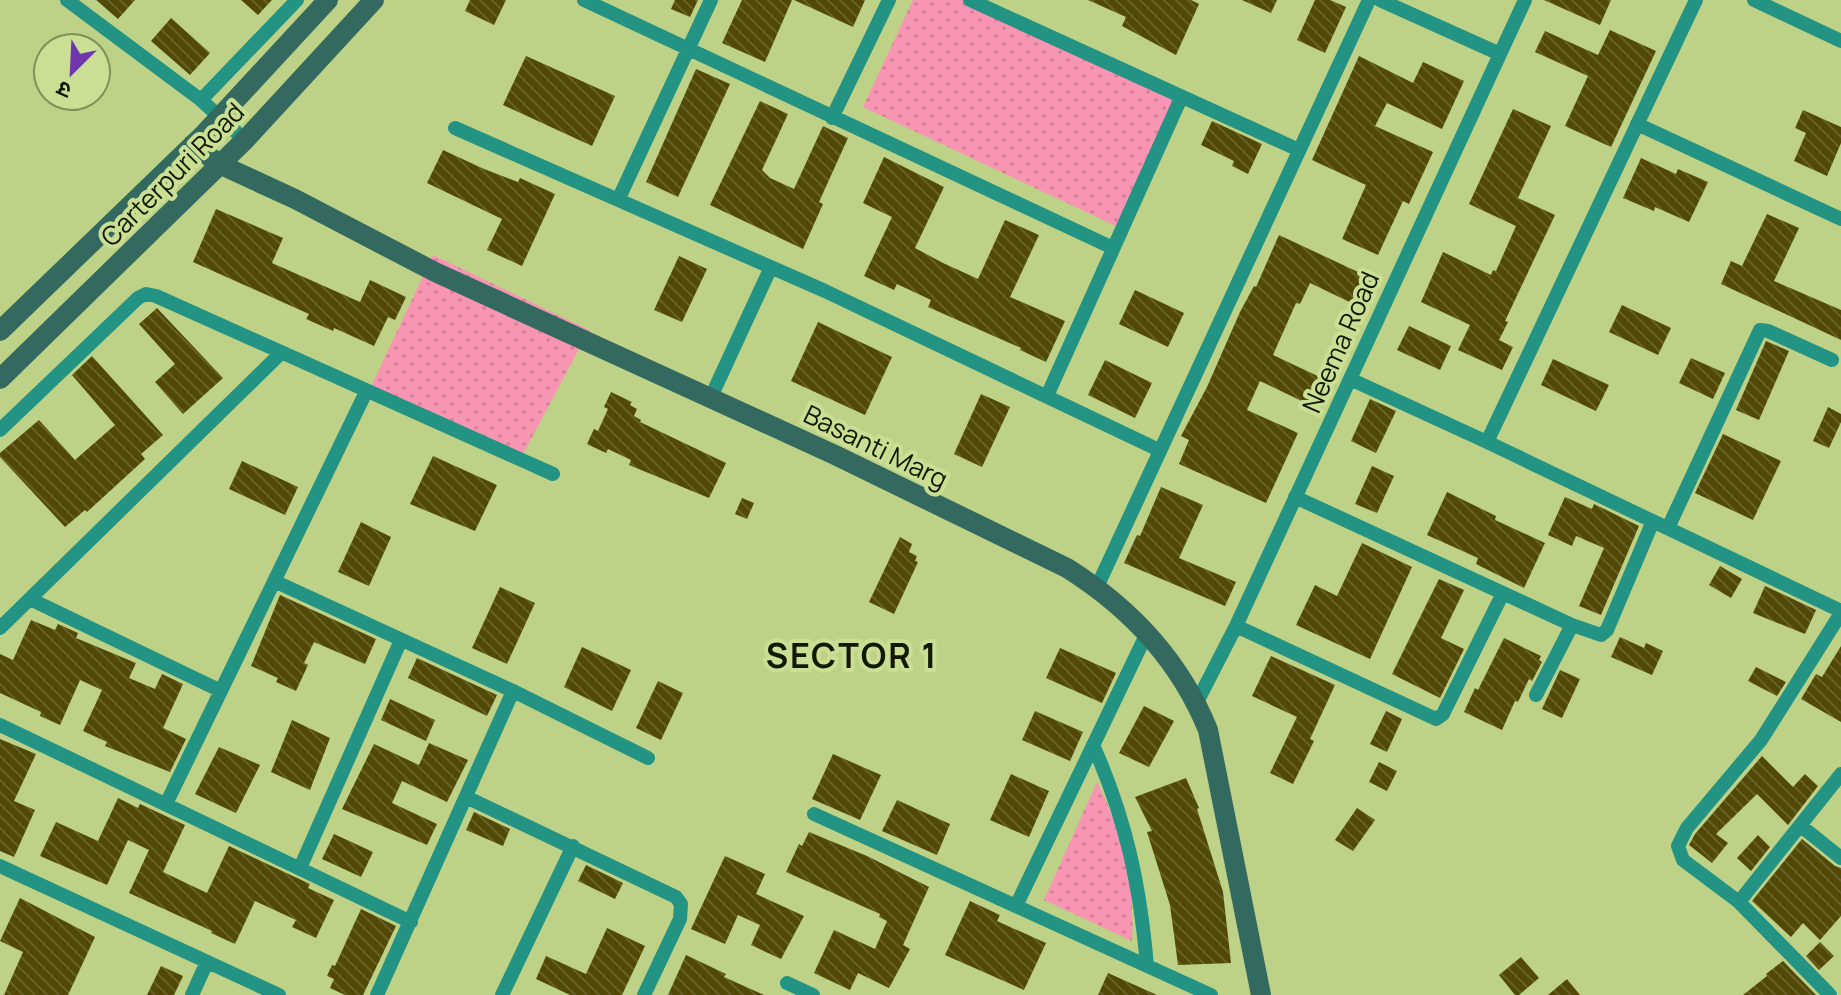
<svg xmlns="http://www.w3.org/2000/svg" width="1841" height="995" font-family="Manrope,'Noto Sans Devanagari',sans-serif">
	<defs>
		<pattern id="park-dots" width="8" height="8" patternUnits="userSpaceOnUse" patternTransform="scale(2)"><rect width="8" height="8" fill="#f795b2"/><path d="M2 2h.1M6 6h.1" fill="none" stroke="#d38097" stroke-width="1.8" stroke-linecap="round"/></pattern>
		<pattern id="building-back-hatch" width="6" height="6" patternUnits="userSpaceOnUse" patternTransform="scale(2)"><rect width="6" height="6" fill="#524907"/><path d="M-1 5l2 2M0 0l6 6M5-1l2 2" fill="none" stroke="#666029"/></pattern>
	</defs>
	<rect width="100%" height="100%" fill="#bdd287"/>
	<path fill="url(#park-dots)" d="M913,0H964L1179,101L1120,228L863,107Z
		M433,255L589,330L522,456L370,389Z
		M1097,782C1123,833 1135,884 1132,941L1044,900Z"/>
	<path fill="url(#building-back-hatch)" d="M96,0H135L118,19Z
		M241,0H272L258,15Z
		M470,0H506L494,25L465,11Z
		M675,0H698L690,17L671,9Z
		M742,0H792L765,62L722,43Z
		M794,0H865L853,27Z
		M1088,0H1191L1199,4L1176,55L1122,26L1126,17Z
		M1242,0H1277L1271,13Z
		M1315,0H1330L1346,7L1325,53L1297,40Z
		M1544,0H1611L1600,25Z
		M171,18L210,53L190,75L151,41Z
		M1610,30L1656,51L1611,147L1565,126L1588,76L1535,52L1545,31L1598,55Z
		M526,56L615,96L592,146L503,105Z
		M1359,56L1413,83L1423,62L1464,81L1442,129L1387,103L1375,126L1433,152L1409,204L1403,201L1378,255L1342,239L1366,185L1312,160Z
		M696,69L730,84L678,197L646,182Z
		M760,101L788,114L762,170L770,178L794,189L823,126L848,138L819,202L823,204L803,249L710,205Z
		M1513,109L1551,126L1518,198L1555,215L1505,321L1508,322L1499,340L1513,347L1502,370L1458,350L1470,325L1421,302L1443,252L1491,275L1493,270L1496,271L1516,226L1469,204Z
		M1803,110L1841,127V143L1827,176L1794,161L1806,133L1795,128Z
		M1212,121L1262,144L1248,174L1232,166L1234,161L1201,145Z
		M443,150L484,169L518,182L520,178L555,194L522,266L487,250L502,219L427,183Z
		M884,157L944,187L915,248L943,263L978,279L1005,220L1039,235L1010,297L1065,321L1046,362L1020,350L1021,348L928,307L931,300L897,284L894,290L864,276L892,217L863,203Z
		M1641,158L1676,174L1678,169L1708,182L1689,222L1655,207L1654,211L1623,198Z
		M216,209L283,238L272,263L360,302L370,280L406,297L395,320L388,317L374,346L334,328L333,331L306,319L309,314L193,262Z
		M1767,214L1799,228L1774,281L1841,310V340L1721,284L1731,261L1742,266Z
		M1279,235L1373,279L1360,307L1310,283L1300,304L1296,303L1273,355L1324,379L1312,406L1260,381L1247,410L1298,433L1266,503L1179,464L1189,440L1181,436L1207,387L1240,312L1254,286L1256,287Z
		M679,256L707,269L682,322L654,310Z
		M1135,290L1184,313L1168,347L1119,324Z
		M1622,305L1671,328L1658,355L1609,332Z
		M157,308L223,378L183,414L155,382L175,364L139,324Z
		M818,322L892,357L865,415L791,381Z
		M1409,326L1451,346L1440,370L1397,350Z
		M1766,341L1789,351L1759,420L1736,410Z
		M92,356L163,435L141,454L145,459L87,512L85,510L65,527L0,457V453L39,420L75,460L115,425L72,375Z
		M1691,358L1725,373L1713,399L1679,383Z
		M1553,359L1609,385L1596,411L1541,385Z
		M1105,360L1152,383L1135,418L1088,395Z
		M611,392L632,402L630,405L637,409L634,416L641,420L640,422L726,463L709,498L629,465L631,460L608,449L606,453L587,444L594,429L598,431L608,409L604,407Z
		M981,394L1010,407L982,467L954,454Z
		M1370,399L1396,411L1376,453L1351,441Z
		M1828,407L1841,414V422L1829,448L1813,441Z
		M1723,434L1781,461L1753,520L1695,493Z
		M433,456L497,485L475,531L410,504Z
		M242,461L298,487L285,515L229,489Z
		M1372,466L1394,476L1377,513L1355,504Z
		M1161,487L1203,505L1179,558L1236,582L1225,606L1124,563L1137,535L1140,536Z
		M1447,492L1496,516L1495,520L1545,543L1524,588L1476,564L1478,558L1427,535Z
		M1565,497L1592,509L1594,504L1639,526L1601,615L1579,606L1604,548L1576,536L1572,546L1548,535Z
		M742,498L754,503L747,519L735,514Z
		M361,522L391,537L369,586L338,572Z
		M900,537L912,544L909,552L917,556L915,561L918,562L894,614L869,602Z
		M1362,543L1412,567L1370,659L1296,625L1315,585L1337,596Z
		M1720,566L1742,579L1731,598L1709,585Z
		M1439,579L1464,590L1441,638L1464,649L1440,698L1392,674Z
		M1765,586L1816,610L1805,634L1753,613Z
		M500,587L535,603L507,664L472,648Z
		M280,595L376,639L365,664L314,642L304,663L308,665L296,691L276,682L278,678L251,666Z
		M31,620L55,630L58,624L78,633L76,638L136,663L129,678L155,689L162,674L183,684L163,728L186,739L170,772L105,746L107,742L83,731L102,690L80,680L60,725L40,716L41,712L0,693V654L13,660Z
		M1620,637L1644,648L1646,643L1663,651L1652,675L1611,657Z
		M1504,638L1541,656L1539,660L1542,662L1532,681L1529,679L1518,702L1515,701L1502,730L1464,712L1475,688L1478,690Z
		M1841,646V722L1801,699L1816,674L1822,677Z
		M582,647L631,670L612,711L564,687Z
		M1060,648L1116,673L1102,703L1046,678Z
		M1271,656L1335,685L1310,739L1314,741L1293,784L1270,773L1297,717L1252,696Z
		M417,658L497,695L487,716L408,678Z
		M1756,667L1786,682L1777,696L1748,681Z
		M1560,670L1580,679L1562,718L1542,709Z
		M658,681L683,693L661,740L636,728Z
		M390,699L435,720L426,741L381,720Z
		M1144,706L1174,721L1149,767L1119,753Z
		M1035,711L1083,732L1070,761L1022,740Z
		M1386,711L1402,719L1387,752L1370,744Z
		M292,720L330,738L310,790L271,772Z
		M0,739L36,754L14,801L35,810L14,857L0,851Z
		M429,743L468,760L447,802L402,781L392,803L437,824L427,845L342,809L374,744L419,765Z
		M219,747L260,765L236,813L195,794Z
		M833,754L881,775L860,820L812,799Z
		M1762,756L1793,787L1805,774L1818,786L1788,825L1757,794L1716,834L1728,843L1712,863L1689,845L1695,834Z
		M1379,762L1397,771L1387,791L1369,782Z
		M1011,774L1049,791L1029,837L990,820Z
		M1186,778L1199,808L1197,809L1223,892L1231,963L1178,965L1170,905L1147,832L1152,831L1135,797Z
		M118,798L138,808L140,804L185,825L163,872L207,893L229,846L310,884L308,888L334,900L316,938L292,927L296,920L255,901L235,944L211,933L212,931L129,893L149,850L128,840L107,885L40,856L56,822L98,841Z
		M897,800L950,824L937,855L882,831Z
		M1357,808L1375,820L1353,851L1335,840Z
		M474,812L510,829L503,846L466,830Z
		M809,832L867,856L929,887L903,945L910,949L889,988L858,973L850,990L814,973L834,930L875,949L887,921L879,917L880,914L786,872L799,844L802,846Z
		M334,834L373,852L361,877L322,859Z
		M1758,835L1770,847L1751,871L1737,858Z
		M1802,839L1835,866L1841,868V916L1820,940L1803,923L1791,937L1752,901Z
		M725,856L765,874L756,894L804,916L781,959L751,945L760,925L738,915L725,944L691,929Z
		M586,865L623,883L615,899L578,881Z
		M20,898L95,937L68,995H4L23,952L0,941Z
		M970,901L1000,915L997,921L1046,943L1024,990L945,955Z
		M361,909L396,926L363,995H345L330,988L334,979L327,976L332,965L335,966Z
		M607,928L645,946L622,995H570L536,979L546,956L586,974Z
		M1820,942L1834,956L1819,970L1806,956Z
		M686,955L726,974L724,977L764,995H668Z
		M1521,957L1539,978L1519,995H1515L1499,975Z
		M1783,961L1816,995H1743L1767,976L1766,974Z
		M161,966L183,976L174,995H147Z
		M1108,973L1157,995H1098Z
		M1567,979L1580,995H1548Z"/>
	<g fill="none" stroke-linecap="round" stroke-linejoin="round">
		<path stroke="#239383" stroke-width="14" d="M67,0L201,100L245,140
			M584,0L1113,248
			M970,0L1299,150
			M1380,0L1500,54
			M1754,0L1841,41
			M201,100L297,0
			M832,118L889,0
			M1637,124L1841,219
			M455,128L825,291L1159,450
			M619,198L711,0
			M1350,379L1487,442L1841,611
			M1047,396L1181,98
			M711,397L771,267
			M0,430L138,298L146,294L156,296L553,474
			M1487,442L1696,0
			M1295,497L1572,625L1601,635L1607,630L1653,521
			M1668,528L1760,330L1768,331L1832,360
			M274,581L513,691L648,758
			M1097,587L1369,0
			M30,599L219,690
			M1236,626L1436,719L1443,714L1503,593
			M0,628L281,353
			M1536,695L1572,625
			M1197,702L1236,626L1525,0
			M0,725L411,922
			M1093,745C1126,819 1140,885 1147,966
			M466,797L676,897L681,904L680,919L644,995
			M166,804L366,392
			M814,814L1211,995
			M1801,826L1841,858
			M0,866L279,995
			M300,868L401,640
			M1739,902L1841,774
			M1016,906L1147,633
			M787,983L813,995
			M192,995L207,962
			M377,995L513,691
			M502,995L573,846
			M1830,995L1739,902L1683,860L1678,846L1687,828L1761,740L1841,613"/>
		<path stroke="#33695f" stroke-width="20" d="M193,144L219,164L295,199L435,272L835,455L1067,568C1129,607 1180,661 1208,730L1261,995
			M0,331L203,135L328,0
			M0,379L245,140L374,0"/>
	</g>
	<g text-anchor="middle" dominant-baseline="central" stroke-width="8" stroke-linejoin="round" paint-order="stroke">
		<g font-size="26" fill="#121900" stroke="#cadf94">
			<text transform="translate(172 174) rotate(-45)">Carterpuri Road</text>
			<text transform="translate(1340 342) rotate(-66)">Neema Road</text>
			<text transform="translate(876 446) rotate(26)">Basanti Marg</text>
		</g>
		<g font-size="34" font-weight="bold" letter-spacing="2" fill="#121900" stroke="#cadf94">
			<text x="852" y="655">SECTOR 1</text>
		</g>
	</g>
	<g transform="translate(72 72) rotate(204)"><circle r="38" fill="#cadf94" stroke="#809059" stroke-width="2"/>
	<path d="M0-6L14 30L0 20L-14 30Z" fill="#6e37ad"/>
	<text y="-12" font-size="22" font-weight="bold" text-anchor="middle" fill="#121900">उ</text>
	</g>
</svg>
